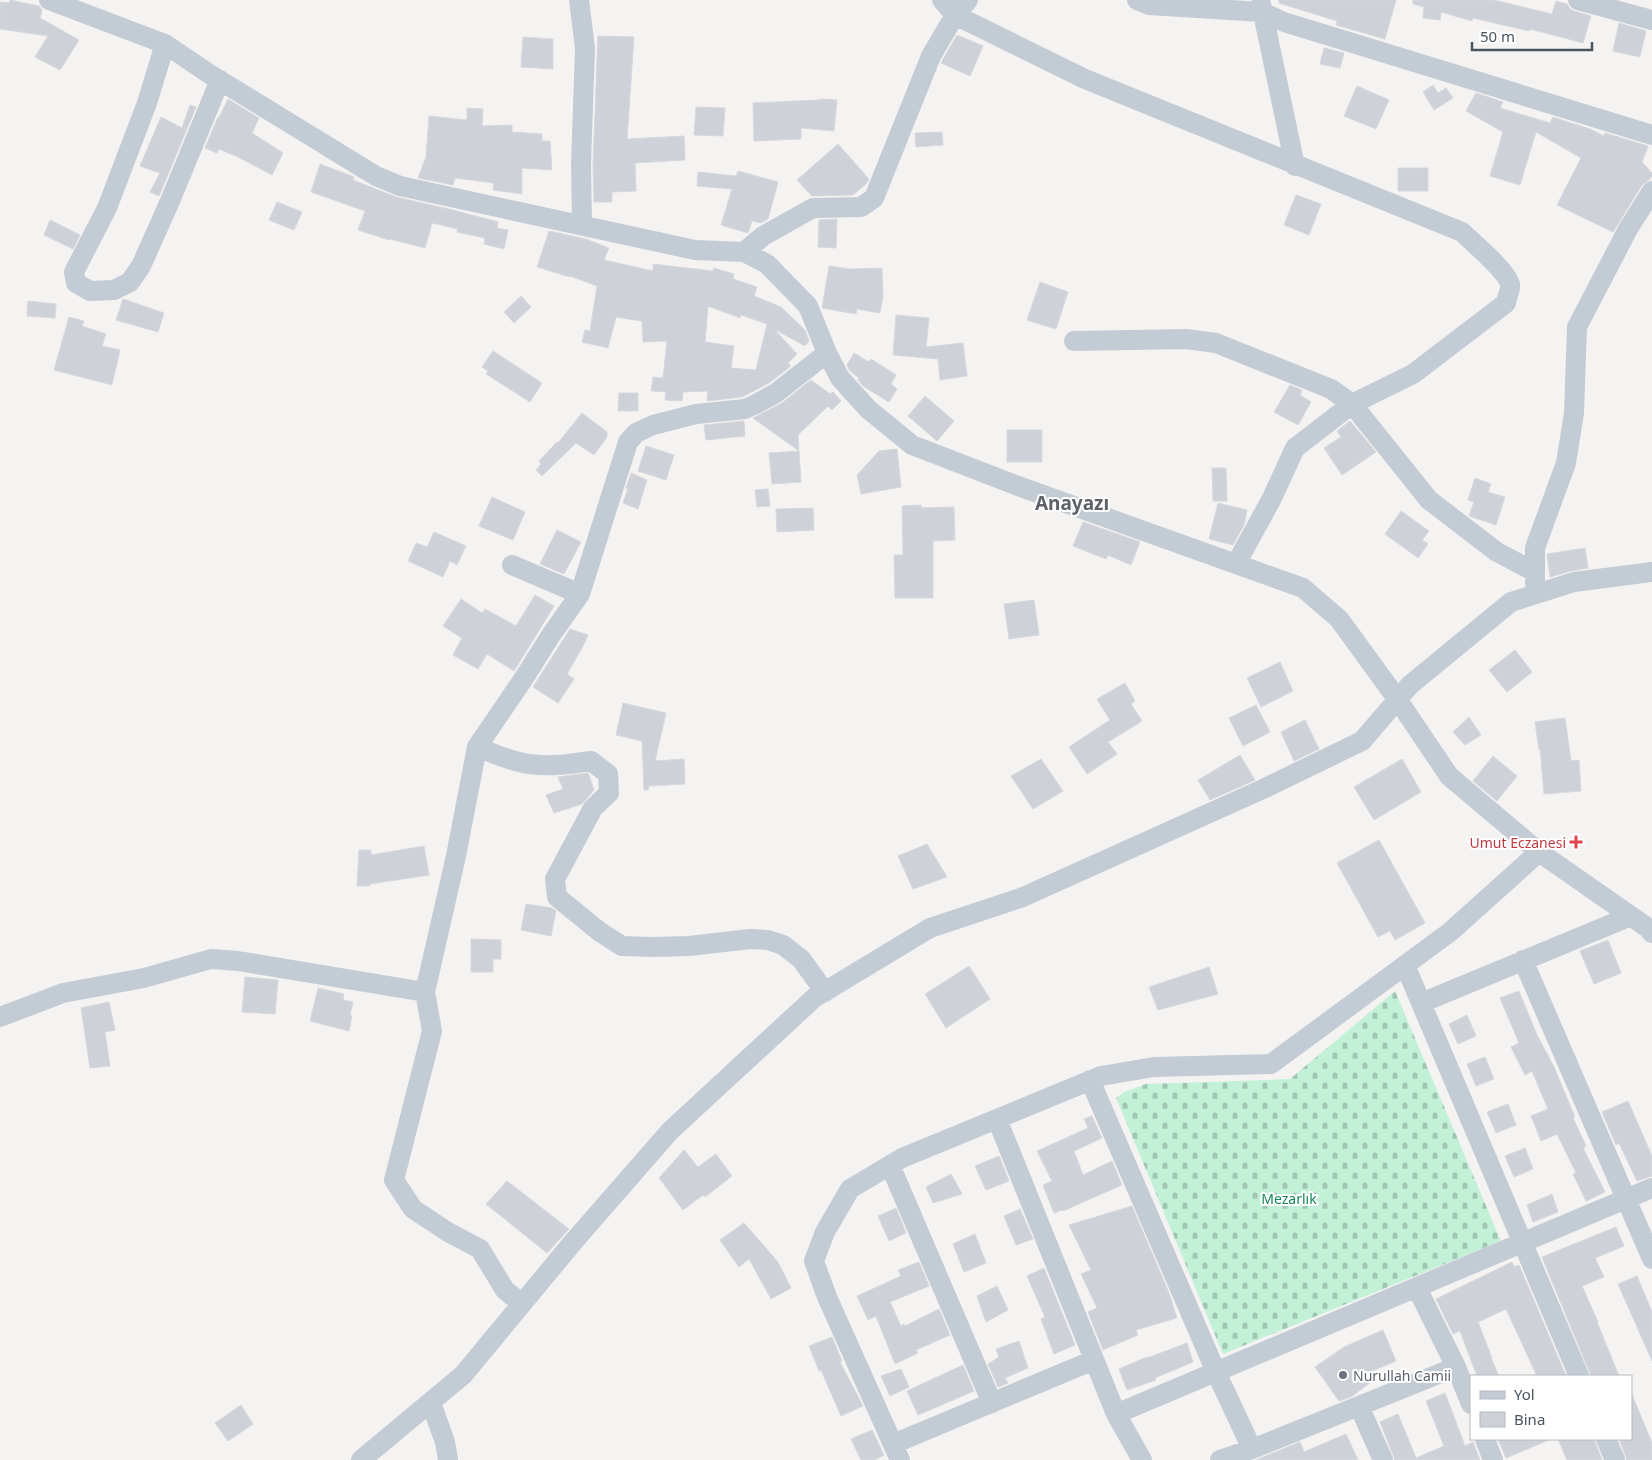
<svg xmlns="http://www.w3.org/2000/svg" width="1652" height="1460" font-family="'Noto Sans',sans-serif">
	<defs>
		<pattern id="cemetery-stones" width="16" height="16" patternUnits="userSpaceOnUse" patternTransform="scale(1.25)"><rect width="16" height="16" fill="#c2f1d8"/><path d="M2 7V4a2 2 0 0 1 4 0v3zM10 15v-3a2 2 0 0 1 4 0v3z" fill="#a0c6b3"/></pattern>
	</defs>
	<rect width="100%" height="100%" fill="#f5f3f2"/>
	<path fill="url(#cemetery-stones)" d="M1395,991L1501,1241L1223,1354L1116,1098L1124,1092L1146,1084L1290,1079Z"/>
	<path fill="#ced1d8" stroke="#d6d8de" fill-rule="evenodd" d="M10,0L39,6L42,10L40,18L79,40L60,70L35,57L48,36L0,29V2L9,3Z
		M1279,0H1396L1385,39L1336,25L1337,21L1279,3Z
		M1413,0H1494L1552,14L1556,1L1567,4L1570,9L1574,11L1591,16L1583,43L1530,29L1529,31L1473,18L1472,21L1441,12L1440,20L1423,18L1424,7L1413,4Z
		M1619,23L1646,31L1640,57L1613,51Z
		M957,35L983,46L970,76L941,63Z
		M598,36L634,37L627,139L684,136L685,160L635,163L636,191L612,192V202H594L593,164Z
		M523,37L553,39V69L521,67Z
		M1324,48L1344,53L1340,68L1320,64Z
		M1433,85L1438,93L1446,88L1453,98L1434,110L1423,92Z
		M1357,86L1389,100L1376,129L1344,116Z
		M1476,93L1503,102L1500,108L1550,123L1553,117L1590,129L1604,136L1605,133L1648,146L1642,162L1652,173V176L1649,180L1642,185L1613,232L1557,205L1581,158L1536,132L1520,185L1490,176L1503,132L1466,111Z
		M228,99L259,118L252,133L283,153L272,175L240,158L219,149L217,153L205,148L218,117L219,118Z
		M820,99L837,100L834,131L801,128V139L754,141L753,103L820,100Z
		M190,105L196,107L159,196L150,192L160,173L140,166L161,117L182,128Z
		M696,107L725,108L723,136L694,135Z
		M467,108L483,109L482,126L512,125V132L542,134V141H550L552,170L522,168V194L493,190L494,183L455,178L453,185L418,178L426,157L429,116L467,120Z
		M942,132L943,145L916,147L915,133Z
		M838,144L869,179L867,183L853,195L812,196L797,180Z
		M320,164L354,177L353,180L396,197L453,210L498,222L497,228L508,230L504,249L484,244L485,238L457,232L458,229L432,223L425,248L390,239L389,240L358,230L365,211L311,192Z
		M1398,168H1428V191H1398Z
		M738,171L778,182L768,219L761,223L752,221L748,233L721,225L732,189L697,186L698,172L736,176Z
		M1296,195L1321,204L1309,235L1284,225Z
		M277,202L302,212L294,230L269,220Z
		M837,219L836,248L818,247L819,220Z
		M50,220L80,235L73,249L44,235Z
		M549,231L586,239L609,248L604,260L653,271V264L713,271L714,268L734,274L733,279L757,287L754,296L781,307L805,330L809,341L805,346L774,329L797,354L788,363L791,366L769,383L742,397L707,401L708,391L683,392L682,401L665,400L666,392L651,391L653,377L663,378L667,341L643,342L642,321L616,317L608,348L582,342L585,330L590,331L597,286L570,276V277L537,267ZM708,306L740,318L741,315L767,324L756,370L731,368L734,346L705,342Z
		M829,266L850,269L882,268L883,296L880,313L857,309L856,314L822,308Z
		M1040,282L1068,292L1056,329L1027,320Z
		M521,296L531,307L514,323L504,312Z
		M123,299L164,313L158,332L116,320Z
		M28,301L56,304L55,318L27,316Z
		M896,315L929,318L926,347L963,343L967,376L940,380L938,359L893,355Z
		M69,317L84,321L82,326L106,334L102,346L120,350L112,385L54,370Z
		M493,351L542,383L530,402L486,374L488,371L482,367Z
		M854,353L869,362L871,359L896,375L891,384L897,389L889,402L863,386L858,380L859,378L850,371L847,365Z
		M811,380L830,394L833,392L841,401L832,410L828,406L798,435L801,482L772,484L769,453L799,451L753,418L782,403Z
		M1290,385L1302,390L1300,395L1311,402L1298,425L1274,412Z
		M619,393H638V411H618Z
		M925,396L954,421L937,441L908,416Z
		M582,413L607,432V437L594,455L576,443L542,476L536,470L541,464L539,461L557,442L558,443Z
		M744,421L745,436L706,440L704,425Z
		M1350,421L1376,452L1342,475L1324,448L1341,437L1337,431Z
		M1007,430H1042V462H1007Z
		M646,446L674,455L666,480L638,471Z
		M897,449L901,487L861,494L857,475L879,451Z
		M1212,468H1226L1227,501H1213Z
		M631,473L647,480L638,509L623,503L628,489L626,488Z
		M1475,478L1491,484L1488,492L1505,497L1496,525L1469,516L1474,502L1468,500Z
		M768,489L770,506L757,507L755,490Z
		M492,497L525,512L513,540L479,526Z
		M1218,503L1247,510L1244,525L1233,545L1209,539Z
		M921,505V508L954,507L955,540L933,541V598H895L894,555H903L902,506Z
		M813,508L814,530L777,532L776,509Z
		M1401,511L1429,531L1422,540L1428,544L1418,558L1385,534Z
		M1083,522L1140,542L1131,565L1108,555L1106,559L1073,546Z
		M557,530L581,542L564,574L540,564Z
		M434,532L466,546L457,565L450,561L443,577L408,561L416,543L427,547Z
		M1585,548L1588,568L1571,571L1550,577L1547,554Z
		M535,595L554,606L514,671L487,654L478,669L453,655L462,638L443,626L461,599L482,613L485,609L516,626Z
		M1034,600L1039,635L1009,639L1004,604Z
		M570,629L588,635L583,646L567,674L574,679L558,703L533,687Z
		M1515,650L1532,672L1507,692L1489,670Z
		M1280,662L1293,691L1261,707L1247,678Z
		M1125,683L1135,701L1131,704L1142,721L1108,742L1117,754L1087,774L1069,747L1110,720L1097,699Z
		M623,703L666,713L655,761L684,759L685,784L649,786L648,790H644L642,741L616,735Z
		M1256,705L1270,732L1243,746L1229,718Z
		M1469,717L1481,735L1465,745L1453,732Z
		M1565,718L1571,761L1579,760L1581,791L1544,794L1540,748L1539,750L1535,722Z
		M1305,720L1319,749L1294,761L1281,732Z
		M1240,755L1255,780L1210,800L1198,780Z
		M1493,756L1517,776L1497,801L1473,781Z
		M1041,759L1063,791L1033,809L1011,776Z
		M1402,759L1421,792L1374,820L1354,787Z
		M588,773L594,790L582,804L554,813L546,795L563,789L558,777Z
		M1379,840L1425,923L1395,940L1390,931L1378,937L1337,863Z
		M927,844L947,877L913,889L898,856Z
		M424,846L429,875L370,884V886H357L359,850H371V855Z
		M526,904L552,908L556,911L551,936L521,930Z
		M471,939L501,940V959H493V972H471Z
		M1608,940L1621,973L1594,984L1580,951Z
		M969,966L990,999L946,1028L925,994Z
		M1209,967L1218,994L1158,1010L1149,987Z
		M245,977L278,980L275,1014L242,1012Z
		M318,988L344,994L343,1000L353,1002L350,1015L352,1016L349,1031L310,1021Z
		M1519,991L1537,1035L1554,1067L1575,1117L1573,1118L1586,1146L1583,1148L1605,1192L1586,1201L1573,1174L1576,1173L1557,1134L1541,1141L1531,1116L1548,1109L1532,1071L1525,1075L1511,1047L1519,1043L1500,998Z
		M109,1002L115,1030L105,1032L110,1066L90,1068L81,1008Z
		M1467,1015L1476,1036L1458,1044L1449,1024Z
		M1485,1057L1494,1079L1476,1086L1467,1064Z
		M1628,1101L1652,1156V1176L1637,1181L1619,1143L1616,1145L1602,1112Z
		M1508,1104L1516,1125L1496,1133L1487,1112Z
		M1092,1116L1102,1138L1074,1151L1083,1175L1112,1161L1122,1185L1063,1211L1062,1210L1054,1213L1043,1185L1052,1181L1037,1151L1088,1128L1084,1119Z
		M1525,1148L1533,1169L1514,1177L1505,1156Z
		M684,1150L698,1167L716,1154L732,1176L705,1197L703,1195L683,1210L659,1178Z
		M999,1156L1009,1181L986,1190L975,1166Z
		M951,1174L962,1194L933,1203L926,1187Z
		M507,1181L569,1229L547,1253L486,1204Z
		M1552,1194L1558,1212L1533,1222L1527,1205Z
		M1132,1206L1169,1293L1177,1318L1136,1330L1138,1335L1103,1350L1088,1312L1097,1308L1081,1274L1091,1270L1069,1225Z
		M896,1208L906,1233L889,1241L878,1216Z
		M1020,1209L1033,1239L1016,1245L1004,1216Z
		M744,1223L778,1262L791,1288L771,1299L749,1259L739,1267L720,1240Z
		M1616,1227L1624,1246L1595,1258L1604,1277L1582,1286L1598,1322H1597L1619,1376H1591L1542,1257Z
		M975,1234L986,1263L964,1272L953,1244Z
		M919,1262L929,1286L890,1302L901,1326L904,1324L905,1326L939,1309L950,1335L916,1350L918,1353L895,1364L876,1316L868,1320L857,1296L901,1276L898,1270Z
		M1512,1262L1514,1267L1519,1265L1566,1376H1537L1506,1309L1478,1322L1492,1358H1491L1499,1376H1477L1460,1331L1453,1334L1436,1299Z
		M1044,1268L1075,1345L1054,1354L1041,1319L1045,1317L1027,1276Z
		M1637,1276L1652,1312V1361L1618,1284Z
		M997,1286L1008,1310L986,1322L977,1296Z
		M1383,1330L1396,1361L1365,1374L1371,1382L1351,1397L1339,1401L1315,1367L1344,1347Z
		M832,1337L842,1361L840,1362L863,1406L841,1416L821,1370L819,1371L809,1346Z
		M1019,1341L1028,1368L1005,1378L1008,1383L998,1387L988,1364L999,1357L996,1349Z
		M1187,1343L1193,1362L1155,1378L1156,1380L1127,1390L1119,1369L1147,1357V1358Z
		M963,1365L974,1391L918,1415L907,1391Z
		M901,1369L909,1387L890,1396L881,1376Z
		M1631,1392L1652,1443V1460H1627L1619,1439H1631Z
		M1445,1393L1465,1446L1473,1442L1480,1460H1395L1380,1422L1398,1414L1416,1458L1444,1446L1426,1401Z
		M241,1405L253,1424L228,1441L215,1423Z
		M872,1430L884,1455L875,1460H861L851,1439Z
		M1346,1434L1358,1460H1256L1300,1442L1304,1452Z
		M1498,1439H1551L1506,1458Z
		M1558,1439H1594L1602,1460H1567Z"/>
	<g fill="none" stroke-linecap="round" stroke-linejoin="round">
		<path stroke="#c3cbd4" stroke-width="20" d="M49,0L165,44L211,75L376,176L400,186L695,250L744,252L767,264L808,306L827,353L840,378L868,409L912,445L1018,486L1303,588L1339,619L1398,700L1449,776L1539,852L1648,928L1652,933
			M579,0L585,48L581,164L582,225
			M942,0L955,15L1085,79L1462,232C1473,243 1506,270 1510,284C1511,289 1507,297 1506,303L1413,374L1352,404L1429,500L1497,552L1535,572
			M1137,0L1149,5L1262,12L1284,22L1652,135
			M1578,0L1652,20
			M1261,4L1295,166
			M165,44L147,103L107,208L74,272L76,283L90,291L114,290L130,282L141,266L170,201L220,80
			M744,252L763,236L813,208L861,207L874,198L931,56L955,15L968,0
			M1074,341L1186,339L1216,343L1331,389L1352,404L1295,448L1272,498L1236,564
			M512,565L580,594
			M1535,583V548L1566,463L1574,413L1577,327L1628,229L1652,191
			M477,747C493,753 511,762 529,764C550,767 571,764 591,761L608,774L609,793L593,808L555,879L557,897L600,932L622,946L654,947L689,946L750,939L768,940L783,945L801,959L825,992
			M1523,960L1652,1259
			M1405,965L1579,1376
			M1421,1003L1631,916
			M0,1017L63,993L144,978L211,959L238,961L425,992
			M1090,1080L1216,1372L1252,1449
			M997,1119L1116,1414L1142,1460
			M890,1165L992,1403
			M1417,1288L1456,1367L1471,1404
			M522,1304L505,1290L480,1249L448,1232L413,1209L394,1180L432,1031L425,992L456,856L477,747L524,678L551,635L580,594L628,442L636,433L653,425L696,414L745,409L756,404L776,393L827,353
			M431,1403L445,1442L448,1460
			M1359,1406L1383,1460
			M1116,1414L1652,1188
			M1485,1439L1493,1460
			M1606,1439L1615,1460
			M893,1444L1094,1360
			M361,1460L463,1375L574,1241L670,1131L814,998L930,928L1023,897L1263,789L1362,741L1410,685L1511,602L1574,582L1652,572
			M900,1460L827,1297L814,1261L825,1232L850,1189L902,1158L1101,1076L1154,1067L1271,1064L1450,932L1539,852
			M1220,1460L1252,1449L1456,1367"/>
	</g>
	<path fill="#e0444e" stroke="#fff" stroke-width="2" d="M1573.5 834.5h5v5h5v5h-5v5h-5v-5h-5v-5h5z"/>
	<circle fill="#6b7280" stroke="#fff" stroke-width="2" cx="1343" cy="1375" r="5"/>
	<g text-anchor="middle" dominant-baseline="central" stroke-width="4" stroke-linejoin="round" paint-order="stroke">
		<g font-size="14" fill="#be3a42" stroke="#fff" text-anchor="end">
			<text x="1566" y="842">Umut Eczanesi</text>
		</g>
		<g font-size="14" fill="#168658" stroke="#fff">
			<text x="1289" y="1198">Mezarlık</text>
		</g>
		<g font-size="14" fill="#5b616d" stroke="#fff" text-anchor="start">
			<text x="1353" y="1375">Nurullah Camii</text>
		</g>
		<g font-size="19" font-weight="bold" fill="#5e6268" stroke="#fff">
			<text x="1072" y="503">Anayazı</text>
		</g>
	</g>
	<rect x="1470" y="1375" width="162" height="65" fill="#ffffff" stroke="#b6bbc0"/>
	<rect x="1480" y="1391" width="25" height="8" fill="#c3cbd4" stroke="#b6bbc0"/>
	<text x="1514" y="1400" font-size="15" fill="#495461">Yol</text>
	<rect x="1480" y="1412" width="25" height="15" fill="#ced1d8" stroke="#b6bbc0"/>
	<text x="1514" y="1425" font-size="15" fill="#495461">Bina</text>
	<path d="M1472 42v8h120v-8" fill="none" stroke="#495461" stroke-width="2.5"/>
	<text x="1480" y="42" font-size="15" fill="#495461" stroke="#ffffff" stroke-width="4" paint-order="stroke">50 m</text>
</svg>
